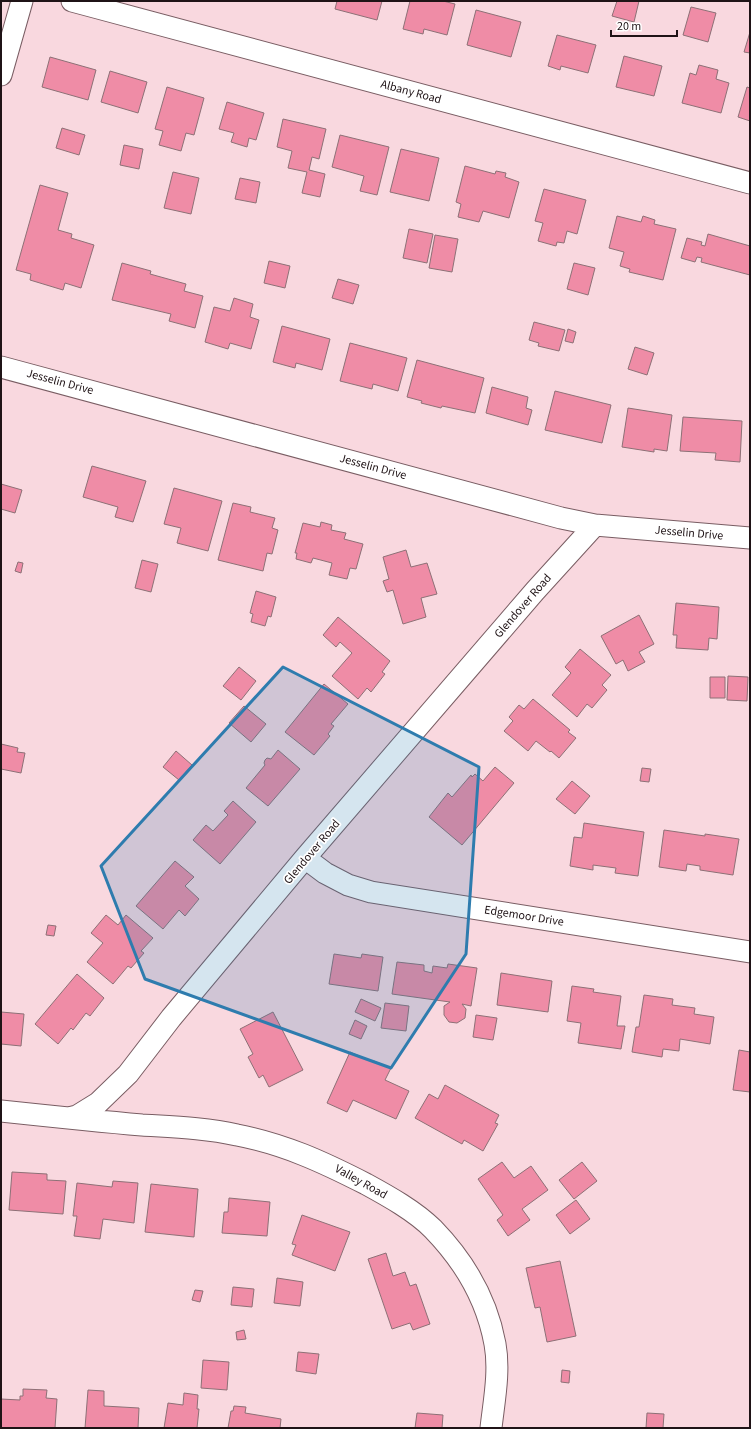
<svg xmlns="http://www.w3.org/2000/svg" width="751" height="1429" font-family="'Source Sans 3',sans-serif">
	<rect width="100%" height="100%" fill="#f9d8df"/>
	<path fill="#ef8ca6" stroke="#8d7076" d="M337,1H382L377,20L335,9Z
		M410,1H443L455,4L447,35L424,29L423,34L403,29Z
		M617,1H639L634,22L612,16Z
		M691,7L716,13L708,42L683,35Z
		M476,10L521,22L511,57L467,45Z
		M750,32V53L744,52Z
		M557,35L596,45L588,73L561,66L560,70L548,66Z
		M624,56L662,66L654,96L616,87Z
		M50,57L96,70L88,100L42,87Z
		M699,65L718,70L716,79L729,83L721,113L682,103L690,73L696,75Z
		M110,71L147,82L138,113L101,102Z
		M167,87L204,98L194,135L186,133L181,151L159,145L163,131L155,129Z
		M747,87L750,88V121L738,117Z
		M227,102L264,113L256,140L249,138L247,147L231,142L234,133L219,129Z
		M283,119L326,129L319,159L312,157L309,170L325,174L320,197L302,193L307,172L288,168L292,151L277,147Z
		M62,128L85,135L79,155L56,148Z
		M340,135L389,147L377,195L360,191L364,176L332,167Z
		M124,145L143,149L139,169L120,165Z
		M401,149L439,158L429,201L390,192Z
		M465,166L495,174L496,171L506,173L505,177L519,182L509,218L483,211L479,222L458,217L461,204L456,202Z
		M173,172L199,178L191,214L164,208Z
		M240,178L260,182L256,203L235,199Z
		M40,185L68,193L58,230L72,234L71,238L94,245L81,288L65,283L63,290L30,280L31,274L16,270Z
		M544,189L586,200L577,234L567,231L564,243L557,242L556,246L538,241L543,223L535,221Z
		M617,216L641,222L643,216L655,220L654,224L676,229L663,280L629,272L630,269L620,266L624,252L609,248Z
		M409,229L433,234L427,263L403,258Z
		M708,234L750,246V275L701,262L702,258L697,257L695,262L681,258L687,238L702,242L701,245L705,246Z
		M435,235L458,239L452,272L429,268Z
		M269,261L290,266L285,288L264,283Z
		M122,263L151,271L150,274L186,284L184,291L203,296L195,328L169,321L171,314L112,300Z
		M574,263L595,268L588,295L567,289Z
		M338,279L359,285L353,304L332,298Z
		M234,298L253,304L250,317L259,320L251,349L230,343L228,349L205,342L214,307L230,311Z
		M534,322L565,330L559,351L538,346L539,343L529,340Z
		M282,326L330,339L322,370L296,363L295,368L273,362Z
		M568,329L576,332L573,343L565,341Z
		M350,343L407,358L398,391L373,384L372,389L340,381Z
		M635,347L654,353L647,375L628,369Z
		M417,360L484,378L475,413L442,406L441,408L421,403L422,401L407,397Z
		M492,387L528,397L526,408L532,410L528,425L486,413Z
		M555,391L611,405L602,443L545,430Z
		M628,408L672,415L667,451L654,449V452L622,447Z
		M683,417L742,421L740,462L715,460L716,453L680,451Z
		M92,466L146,481L133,522L115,517L118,507L83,497Z
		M1,484L22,490L15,513L1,509Z
		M174,488L222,501L208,551L177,543L181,528L164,524Z
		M233,503L251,507L250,512L275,518L272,528L278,530L272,554L267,553L263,571L218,560Z
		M321,522L332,525L331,530L346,533L344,539L363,544L356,569L350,568L347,579L329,575L332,563L313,558L311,563L296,559L297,553H295L303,523L320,527Z
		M406,550L411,567L427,563L437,594L421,598L426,617L403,624L393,590L387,592L383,581L389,579L383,557Z
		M142,560L158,564L151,592L135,588Z
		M18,562L23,563L21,573L15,571Z
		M256,591L276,597L271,617L268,616L265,626L251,622L253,614L250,613Z
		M676,603L719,607L717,639L709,638L708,650L676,648L677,635H673Z
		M639,615L654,644L639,652L645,662L628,671L623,660L616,664L601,636Z
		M338,617L390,661L382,672L385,674L371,692L367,688L358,699L332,676L352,653L340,642L336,647L323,635Z
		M580,649L611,675L602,685L607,690L592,708L587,704L577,717L552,695L571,673L565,667Z
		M239,667L256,681L241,700L223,686Z
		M728,676L748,677L747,701L727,700Z
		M710,677H725V698H710Z
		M324,684L348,704L331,724L334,726L328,734L330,736L314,755L285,732Z
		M533,699L570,730L568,732L576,738L559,758L551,751L550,752L536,741L528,751L504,731L513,721L509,717L519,705L524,709Z
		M244,706L266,724L251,742L229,723Z
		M1,744L18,748L17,752L25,753L21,773L1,769Z
		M278,750L300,769L268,806L246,788L265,765L264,763L265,760L267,758L271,759Z
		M176,751L192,765L179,780L163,767Z
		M495,767L514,783L462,845L429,817L448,793L452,797L471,775L472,777L475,774L483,781Z
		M642,768L651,769L649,782L640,781Z
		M572,781L590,796L575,814L556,799Z
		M233,801L256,822L220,864L193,840L206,825L213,831L228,815L224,811Z
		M584,823L644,832L638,876L615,873L616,868L593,865V870L570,866L574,837L582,838Z
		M664,830L705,836V834L739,839L733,875L700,870V866L687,864L686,871L659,867Z
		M175,861L194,877L185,886L199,899L185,916L179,910L163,929L136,906Z
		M106,915L118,925L126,915L153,938L141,951L144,953L131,968L128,966L113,984L87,962L103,943L91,933Z
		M48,925L56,926L54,936L46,935Z
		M334,954L361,958L362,954L383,957L378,991L329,984Z
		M397,962L424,965V971L432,973L433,966L447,968L448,964L477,968L471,1006L462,1004L466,1009L465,1018L457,1023L449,1022L444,1015V1006L450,1002L392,994Z
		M501,973L552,981L548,1012L497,1005Z
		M77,974L104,998L90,1016L86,1013L73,1030L71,1028L58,1044L35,1024Z
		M572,986L594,989L593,992L621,996L617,1026H625L621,1049L578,1043L581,1023L567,1021Z
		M644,995L673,999L672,1005L695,1008L694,1014L714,1017L710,1044L680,1039L679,1051L663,1049L662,1057L632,1052L636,1027H639Z
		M361,999L381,1008L375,1021L355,1012Z
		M385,1003L409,1006L406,1031L381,1028Z
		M1,1012L24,1014L21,1046L1,1044Z
		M273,1012L303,1070L269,1087L263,1075L259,1078L248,1057L253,1054L240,1029Z
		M476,1015L497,1018L493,1040L473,1037Z
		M355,1020L367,1026L361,1039L349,1034Z
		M739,1050L750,1052V1092L733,1090Z
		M350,1052L373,1062L374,1061L391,1068L385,1080L409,1091L396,1119L353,1100L347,1112L327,1103Z
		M445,1085L499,1115L495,1123L498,1124L483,1151L464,1140L462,1144L415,1118L429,1094L438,1099Z
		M502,1162L514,1178L531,1166L548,1190L522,1209L530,1220L508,1236L497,1220L503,1215L478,1179Z
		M582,1162L597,1181L574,1199L559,1180Z
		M12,1172L47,1174V1180L66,1181L63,1214L9,1210Z
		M113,1181L138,1183L134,1223L103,1219L100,1239L74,1236L77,1216H73L77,1183L112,1187Z
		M151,1184L198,1189L194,1237L145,1232Z
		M229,1198L270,1202L267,1236L222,1233L224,1212H228Z
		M576,1200L590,1219L570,1234L556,1215Z
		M302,1215L350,1232L335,1271L292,1255L296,1245L292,1244Z
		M386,1253L393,1276L405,1272L410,1286L416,1284L430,1324L413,1330L410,1323L392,1329L368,1259Z
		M560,1261L576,1336L547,1342L540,1307L535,1308L526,1268Z
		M277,1278L303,1282L300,1306L274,1303Z
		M233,1287L254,1289L252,1307L231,1305Z
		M195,1290L203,1291L200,1302L192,1300Z
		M244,1330L246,1339L237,1340L236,1332Z
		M298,1352L319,1354L316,1374L296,1371Z
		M203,1360L229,1362L227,1390L201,1388Z
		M562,1370L570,1371L569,1383L561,1382Z
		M23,1389L47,1390L46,1398L57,1399L55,1428H1V1399L20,1400V1396H23Z
		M88,1390L104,1391V1406L139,1408L138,1428H85Z
		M184,1393L198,1395L197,1409H199L197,1428H164L168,1403L183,1405Z
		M234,1406L246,1407L245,1413L281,1419L280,1428H228L231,1411H233Z
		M417,1413L443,1415L442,1428H415Z
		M647,1413L664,1414L663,1428H646Z"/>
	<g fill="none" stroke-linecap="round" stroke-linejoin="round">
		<defs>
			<path id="minor" d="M72,1L750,183
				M1,75L22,1
				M1,367L561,518L595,525L750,538
				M305,858L325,873L348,885L371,892L750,952
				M1,1111C48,1116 95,1121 142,1125C174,1127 206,1128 237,1135C284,1144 323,1162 366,1184C388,1196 415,1211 433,1229C464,1261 487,1300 495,1344C500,1371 494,1401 491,1428
				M69,1118L77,1116L98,1103L128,1074L171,1018L305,858L535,591L595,525"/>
		</defs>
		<use href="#minor" stroke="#795d63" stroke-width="23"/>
		<use href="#minor" stroke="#fff" stroke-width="21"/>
	</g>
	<path fill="#2e7cae" fill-opacity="0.2" stroke="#2e7cae" stroke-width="3" stroke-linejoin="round" d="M283,667L479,767L466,954L391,1068L145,979L101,866Z"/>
	<g text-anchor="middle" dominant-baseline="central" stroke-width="3.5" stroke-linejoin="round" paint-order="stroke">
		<g font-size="12" fill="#1f1316" stroke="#fff">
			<text transform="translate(411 92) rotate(15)">Albany Road</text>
			<text transform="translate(60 382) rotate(15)">Jesselin Drive</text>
			<text transform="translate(373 467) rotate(15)">Jesselin Drive</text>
			<text transform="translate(689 533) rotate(5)">Jesselin Drive</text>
			<text transform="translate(523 606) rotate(-49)">Glendover Road</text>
			<text transform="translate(312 852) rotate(-50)">Glendover Road</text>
			<text transform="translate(524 916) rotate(9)">Edgemoor Drive</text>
			<text transform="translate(361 1182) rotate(29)">Valley Road</text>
		</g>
	</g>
	<rect width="751" height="1429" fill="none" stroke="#1f1316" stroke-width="4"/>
	<path d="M611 30v6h66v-6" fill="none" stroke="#1f1316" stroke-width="2"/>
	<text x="617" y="30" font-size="12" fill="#1f1316" stroke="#ffffff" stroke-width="3" paint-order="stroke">20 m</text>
</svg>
